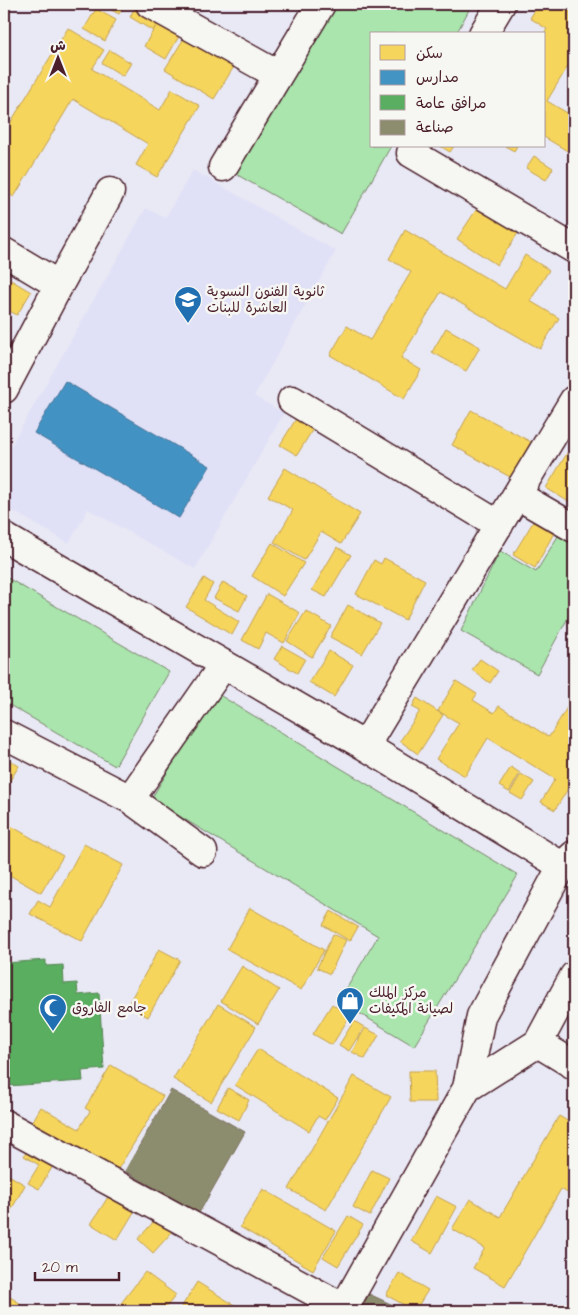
<svg xmlns="http://www.w3.org/2000/svg" width="578" height="1315" font-family="'Architects Daughter','Playpen Sans Arabic',sans-serif">
	<rect width="100%" height="100%" fill="#e9e9f5"/>
	<filter id="ink" filterUnits="userSpaceOnUse"><feTurbulence type="fractalNoise" baseFrequency=".02" numOctaves="2"/><feDisplacementMap in="SourceGraphic" scale="10" xChannelSelector="R" yChannelSelector="G"/><feConvolveMatrix kernelMatrix="1 2 1 2 8 2 1 2 1" color-interpolation-filters="sRGB"/></filter>
	<g filter="url(#ink)">
		<path fill="#e0e0f7" d="M193,170L336,251L254,396L284,413L195,569L88,509L69,543L4,506V458L146,208L165,218Z"/>
		<path fill="#a9e5ac" stroke="#7a826c" d="M331,4H467L471,6L456,34H372V146H391L341,234L234,173Z
			M566,523L574,528V607L537,674L461,631L500,551L536,572Z
			M4,576L169,672L115,766L4,702Z
			M216,693L518,875L414,1046L339,1001L378,936L151,799Z"/>
		<path fill="#f6d55c" stroke="#c29e4d" d="M100,4H125L119,14Z
			M539,4H574V56L547,101L574,117V155L544,137V34L547,29L530,18Z
			M136,5L160,19L153,31L130,17Z
			M96,9L116,20L105,41L84,29Z
			M160,19L182,31L166,59L144,46Z
			M68,28L104,50L92,69L160,110L172,89L200,106L157,177L136,165L148,144L73,99L14,197L4,191V122L9,125Z
			M186,35L235,65L214,99L165,69Z
			M110,50L131,63L123,76L102,63Z
			M440,146H454L450,152Z
			M505,146H517L514,151Z
			M534,156L553,168L546,180L526,168Z
			M480,204L520,230L497,265L457,239Z
			M405,230L505,289L525,255L549,270L530,301L559,318L540,349L441,292L401,358L421,370L404,399L330,355L347,326L370,340L411,272L389,259Z
			M4,276L31,292L17,315L4,308V304L7,298L4,296Z
			M446,328L480,347L466,371L432,352Z
			M471,410L531,442L512,478L452,445Z
			M299,414L316,424L297,455L280,445Z
			M574,442V505L546,488Z
			M285,468L360,514L341,544L321,532L304,560L274,542L293,510L268,496Z
			M533,522L555,531L535,568L513,555Z
			M272,543L304,563L283,596L252,576Z
			M337,547L351,555L326,597L312,590Z
			M384,558L425,580L405,620L356,594L374,560L381,564Z
			M204,578L213,584L204,600L239,622L232,635L186,607Z
			M223,582L247,596L239,611L214,598Z
			M267,594L300,613L284,643L266,633L258,649L242,640Z
			M348,605L380,623L362,654L330,637Z
			M306,611L331,626L312,657L287,641Z
			M282,646L305,659L297,673L274,659Z
			M329,651L353,665L334,697L309,682Z
			M574,651V664L569,661Z
			M480,659L498,671L490,683L472,670Z
			M456,681L477,694L473,700L494,713L499,706L549,737L574,696V791L569,787L555,810L541,802L555,779L488,738L465,776L436,759L459,723L438,711Z
			M417,698L443,715L418,754L400,741L420,711L412,707Z
			M6,758L19,766L4,790V762Z
			M511,767L520,773L509,792L499,786Z
			M521,774L534,782L522,800L510,793Z
			M4,822L63,856L41,893L4,872Z
			M84,844L123,865L82,941L30,914L38,900L50,907Z
			M250,908L324,950L301,990L227,949Z
			M331,911L358,927L350,941L323,925Z
			M333,934L346,940L330,974L317,968Z
			M159,949L180,960L148,1017L127,1006Z
			M242,966L279,990L258,1024L221,1001Z
			M218,1004L256,1027L211,1102L173,1079Z
			M332,1004L350,1016L332,1045L313,1034Z
			M354,1021L364,1027L349,1051L339,1045Z
			M365,1028L379,1035L365,1059L352,1052Z
			M258,1049L338,1098L325,1120L318,1116L309,1131L235,1085Z
			M111,1065L163,1096L115,1174L31,1124L41,1107L79,1129L90,1111L85,1108Z
			M409,1071H435L436,1102H410Z
			M354,1076L391,1097L326,1210L289,1189Z
			M228,1088L249,1100L239,1120L217,1108Z
			M559,1116L574,1125V1197L561,1189L505,1286L473,1268L485,1248L452,1229L470,1199L500,1217Z
			M31,1145L56,1161L39,1189L28,1183L39,1165L24,1156Z
			M372,1170L389,1178L370,1216L353,1207Z
			M4,1172L25,1185L4,1223Z
			M263,1189L336,1231L313,1270L240,1227Z
			M436,1196L457,1207L432,1253L411,1241Z
			M108,1197L134,1212L117,1240L91,1224Z
			M348,1216L363,1225L338,1266L323,1257Z
			M157,1218L172,1232L153,1253L138,1239Z
			M145,1272L176,1295L163,1311H126L119,1306Z
			M399,1273L428,1290L415,1311L386,1295Z
			M197,1282L236,1306L233,1311H179Z
			M4,1293L21,1304L16,1311H4Z
			M295,1305L306,1311H291Z"/>
		<path fill="#4393c3" stroke="#457095" d="M65,381L210,466L179,518L34,433Z"/>
		<path fill="#5aae61" stroke="#558351" d="M46,960V966L63,965L64,984L77,983L78,995L99,993L104,1069L82,1071L83,1081L7,1086L6,1078H4V968H6L5,963Z"/>
		<path fill="#8c8c6e" stroke="#786b5a" d="M171,1090L245,1132L199,1213L125,1171Z
			M369,1294L406,1311H359Z"/>
		<g fill="none" stroke-linecap="round" stroke-linejoin="round">
			<defs>
				<path id="street" d="M150,4L278,75
					M483,34L501,4
					M415,146L411,153L574,249
					M223,167L321,4
					M4,252L59,285L4,389
					M59,285L110,192
					M292,400L499,525
					M517,495L574,528
					M4,537L365,746L562,866
					M4,734L130,799L203,852
					M365,746L574,400
					M130,799L224,664
					M538,1043L574,1065
					M467,1088L538,1043L574,976
					M4,1124L344,1308
					M342,1311L467,1088L481,1016L562,866L574,855"/>
			</defs>
			<use href="#street" stroke="#4a1f2b" stroke-width="31"/>
			<use href="#street" stroke="#f6f6f2" stroke-width="28"/>
		</g>
	</g>
	<defs>
		<symbol id="school-pin" viewBox="-11 -11 22 30"><path d="M0 17L-7.5 6A9.5 9.5 0 1 1 7.5 6Z" fill="#1f6fb2" stroke="#f6f6f2"/><path d="M0-5L7-2L0 1L-7-2ZM-4 1L0 2.5L4 1V4Q0 6-4 4Z" fill="#fff"/></symbol>
		<symbol id="shop-pin" viewBox="-11 -11 22 30"><path d="M0 17L-7.5 6A9.5 9.5 0 1 1 7.5 6Z" fill="#1f6fb2" stroke="#f6f6f2"/><path d="M-5-2.5h2.3a2.7 3.5 0 0 1 5.4 0H5L5.5 6h-11ZM-1.5-2.5h3a1.5 2.3 0 0 0-3 0Z" fill="#fff"/></symbol>
		<symbol id="mosque-pin" viewBox="-11 -11 22 30"><path d="M0 17L-7.5 6A9.5 9.5 0 1 1 7.5 6Z" fill="#1f6fb2" stroke="#f6f6f2"/><path d="M3.5-4.9A6 6 0 1 0 3.5 4.9A5 5 0 1 1 3.5-4.9Z" fill="#fff"/></symbol>
	</defs>
	<g fill-rule="evenodd">
		<use href="#school-pin" x="172" y="284" width="32" height="43"/>
		<use href="#shop-pin" x="334" y="985" width="32" height="43"/>
		<use href="#mosque-pin" x="37" y="992" width="32" height="43"/>
	</g>
	<g text-anchor="middle" dominant-baseline="central" stroke-width="5" stroke-linejoin="round" paint-order="stroke">
		<g font-size="14" fill="#4a1f2b" stroke="#f6f6f2" text-anchor="start">
			<text x="207" y="292">ثانوية الفنون النسوية<tspan x="207" dy="16">العاشرة للبنات</tspan></text>
			<text x="369" y="993">مركز الملك<tspan x="369" dy="16">لصيانة المكيفات</tspan></text>
			<text x="72" y="1008">جامع الفاروق</text>
		</g>
	</g>
	<rect width="578" height="1315" fill="none" stroke="#f6f6f2" stroke-width="20"/>
	<rect x="10" y="10" width="558" height="1295" fill="none" stroke="#4a1f2b" stroke-width="2" filter="url(#ink)"/>
	<rect x="370" y="32" width="175" height="115" fill="#f6f6f2" stroke="#b1a0a2"/>
	<rect x="380" y="45" width="25" height="15" fill="#f6d55c" stroke="#b1a0a2"/>
	<text x="416" y="58" font-size="15" fill="#4a1f2b">سكن</text>
	<rect x="380" y="70" width="25" height="15" fill="#4393c3" stroke="#b1a0a2"/>
	<text x="416" y="82" font-size="15" fill="#4a1f2b">مدارس</text>
	<rect x="380" y="95" width="25" height="15" fill="#5aae61" stroke="#b1a0a2"/>
	<text x="416" y="108" font-size="15" fill="#4a1f2b">مرافق عامة</text>
	<rect x="380" y="120" width="25" height="15" fill="#8c8c6e" stroke="#b1a0a2"/>
	<text x="416" y="132" font-size="15" fill="#4a1f2b">صناعة</text>
	<g transform="translate(58 58)" stroke="#f6f6f2" stroke-width="4" paint-order="stroke">
	<path d="M0-4L9 19L0 12L-9 19Z" fill="#4a1f2b"/>
	<text y="-8" font-size="14" font-weight="bold" text-anchor="middle" fill="#4a1f2b">ش</text>
	</g>
	<path d="M35 1272v8h84v-8" fill="none" stroke="#4a1f2b" stroke-width="2.5"/>
	<text x="42" y="1272" font-size="15" fill="#4a1f2b" stroke="#f6f6f2" stroke-width="4" paint-order="stroke">20 m</text>
</svg>
